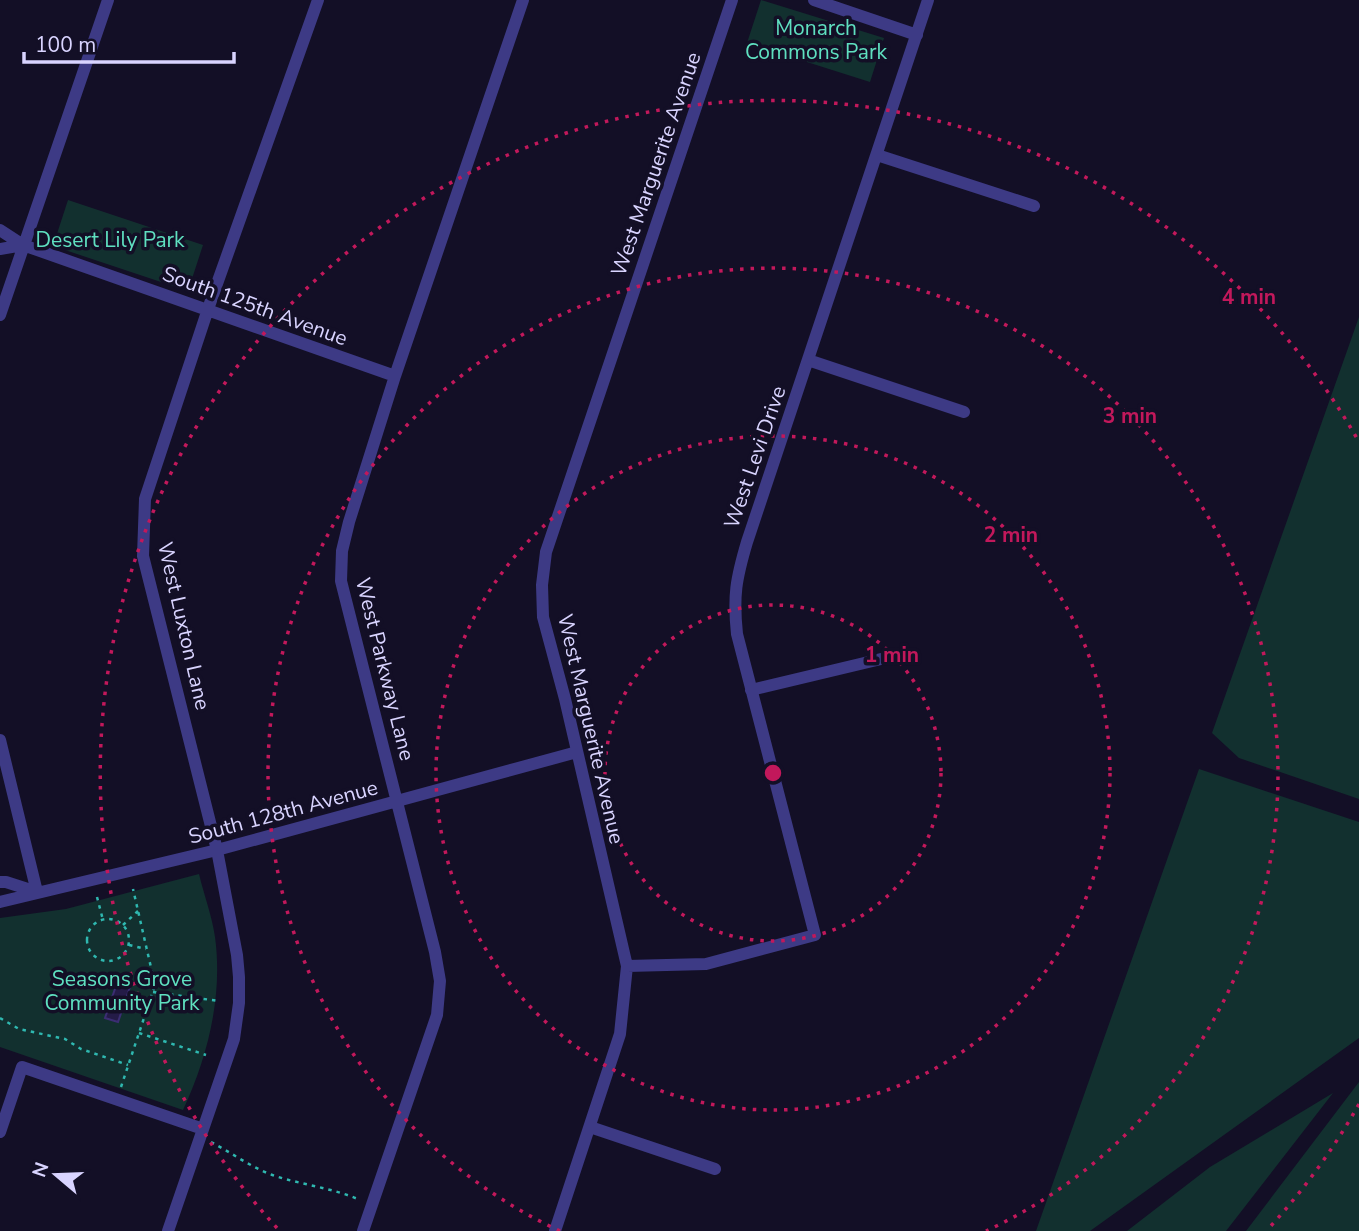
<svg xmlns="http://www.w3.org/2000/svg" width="1359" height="1231" font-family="'Nunito Sans',sans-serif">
	<rect width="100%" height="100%" fill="#130f26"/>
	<path fill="#12302f" d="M761,0L884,38L870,82L747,43Z
		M68,200L203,245L188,291L53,246Z
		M1359,317V799L1239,758L1212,733Z
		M1199,769L1359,822V1038L1090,1231H1036Z
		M199,874C204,895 212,916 215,937C223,996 208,1056 183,1110L0,1047V918L66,909Z
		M1359,1082V1231H1246Z
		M1333,1093L1226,1231H1127L1210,1167Z"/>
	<path fill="#241b47" stroke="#3b2d73" stroke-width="2" d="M117,983L130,987L118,1022L105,1018Z"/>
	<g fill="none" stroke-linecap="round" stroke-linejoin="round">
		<path stroke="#2fb8b0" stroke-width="2.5" stroke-dasharray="3.5 5" stroke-linecap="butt" d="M97,897L103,920
			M87 940a21 21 0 1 1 42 0a21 21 0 1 1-42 0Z
			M123,925L138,911
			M129,945L146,949
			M153,992L219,1001
			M0,1018L19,1029L65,1039L81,1049L128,1065
			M139,1033L206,1055
			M121,1087L155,985L133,889
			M211,1142C232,1153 252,1168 275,1176C303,1185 333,1188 360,1200"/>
		<path stroke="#3d3a85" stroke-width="12" d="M814,0L917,35
			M877,155L1034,206
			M0,230L23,245L395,376
			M0,249L23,245
			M0,315L108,0
			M808,360L964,412
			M751,690L881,659
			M0,740L37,892
			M0,882H6L37,892
			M0,902L217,850L577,752
			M627,966L706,964L815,935L737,634C733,596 736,579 747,542L928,0
			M590,1127L715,1169
			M0,1132L22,1067L203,1129
			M168,1231L234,1039L239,1003V977L237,955L217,850L143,556L145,499L208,309L318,0
			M363,1231L437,1015L440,981L435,952L341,581L342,551L349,522L395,376L523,0
			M555,1231L620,1034L627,966L565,699L543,617L542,585L546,552L732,0"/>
	</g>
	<g fill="none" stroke="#c2185b" stroke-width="3.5" stroke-dasharray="3.5 7">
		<circle cx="773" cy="773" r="168"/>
		<circle cx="773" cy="773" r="337"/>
		<path d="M560 1231A505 505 0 1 1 986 1231"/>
		<path d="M1359 1104A673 673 0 0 1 1269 1228M277 1228A673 673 0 1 1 1359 442"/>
	</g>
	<g text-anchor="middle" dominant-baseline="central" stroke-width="7" stroke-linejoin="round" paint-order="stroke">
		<g font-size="21" fill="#5fe0c0" stroke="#130f26">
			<text x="816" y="28">Monarch<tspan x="816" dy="24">Commons Park</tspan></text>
			<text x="110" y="240">Desert Lily Park</text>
			<text x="122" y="979">Seasons Grove<tspan x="122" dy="24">Community Park</tspan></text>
		</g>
		<g font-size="21" fill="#d9d4ff" stroke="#130f26">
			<text transform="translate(656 164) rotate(-71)">West Marguerite Avenue</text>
			<text transform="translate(255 306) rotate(20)">South 125th Avenue</text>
			<text transform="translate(755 457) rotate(-71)">West Levi Drive</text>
			<text transform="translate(184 626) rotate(77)">West Luxton Lane</text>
			<text transform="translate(385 669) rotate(76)">West Parkway Lane</text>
			<text transform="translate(591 729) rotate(77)">West Marguerite Avenue</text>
			<text transform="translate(283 812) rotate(-15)">South 128th Avenue</text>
		</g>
	</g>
	<circle cx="773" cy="773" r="10" fill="#c2185b" stroke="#130f26" stroke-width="3.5"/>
	<g font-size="21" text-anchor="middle" font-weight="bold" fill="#c2185b" stroke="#130f26" stroke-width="7" stroke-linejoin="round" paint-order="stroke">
		<text x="1249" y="304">4 min</text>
		<text x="1130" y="423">3 min</text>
		<text x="1011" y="542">2 min</text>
		<text x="892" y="662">1 min</text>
	</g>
	<g transform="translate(56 1175) rotate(289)" stroke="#130f26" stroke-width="5" paint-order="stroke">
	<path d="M0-5L12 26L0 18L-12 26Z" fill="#d9d4ff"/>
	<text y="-10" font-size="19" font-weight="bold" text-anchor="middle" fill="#d9d4ff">N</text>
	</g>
	<path d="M24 52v10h210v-10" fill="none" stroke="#d9d4ff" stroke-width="3.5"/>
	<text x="35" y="52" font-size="21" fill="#d9d4ff" stroke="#130f26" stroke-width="5" paint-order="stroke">100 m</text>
</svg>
